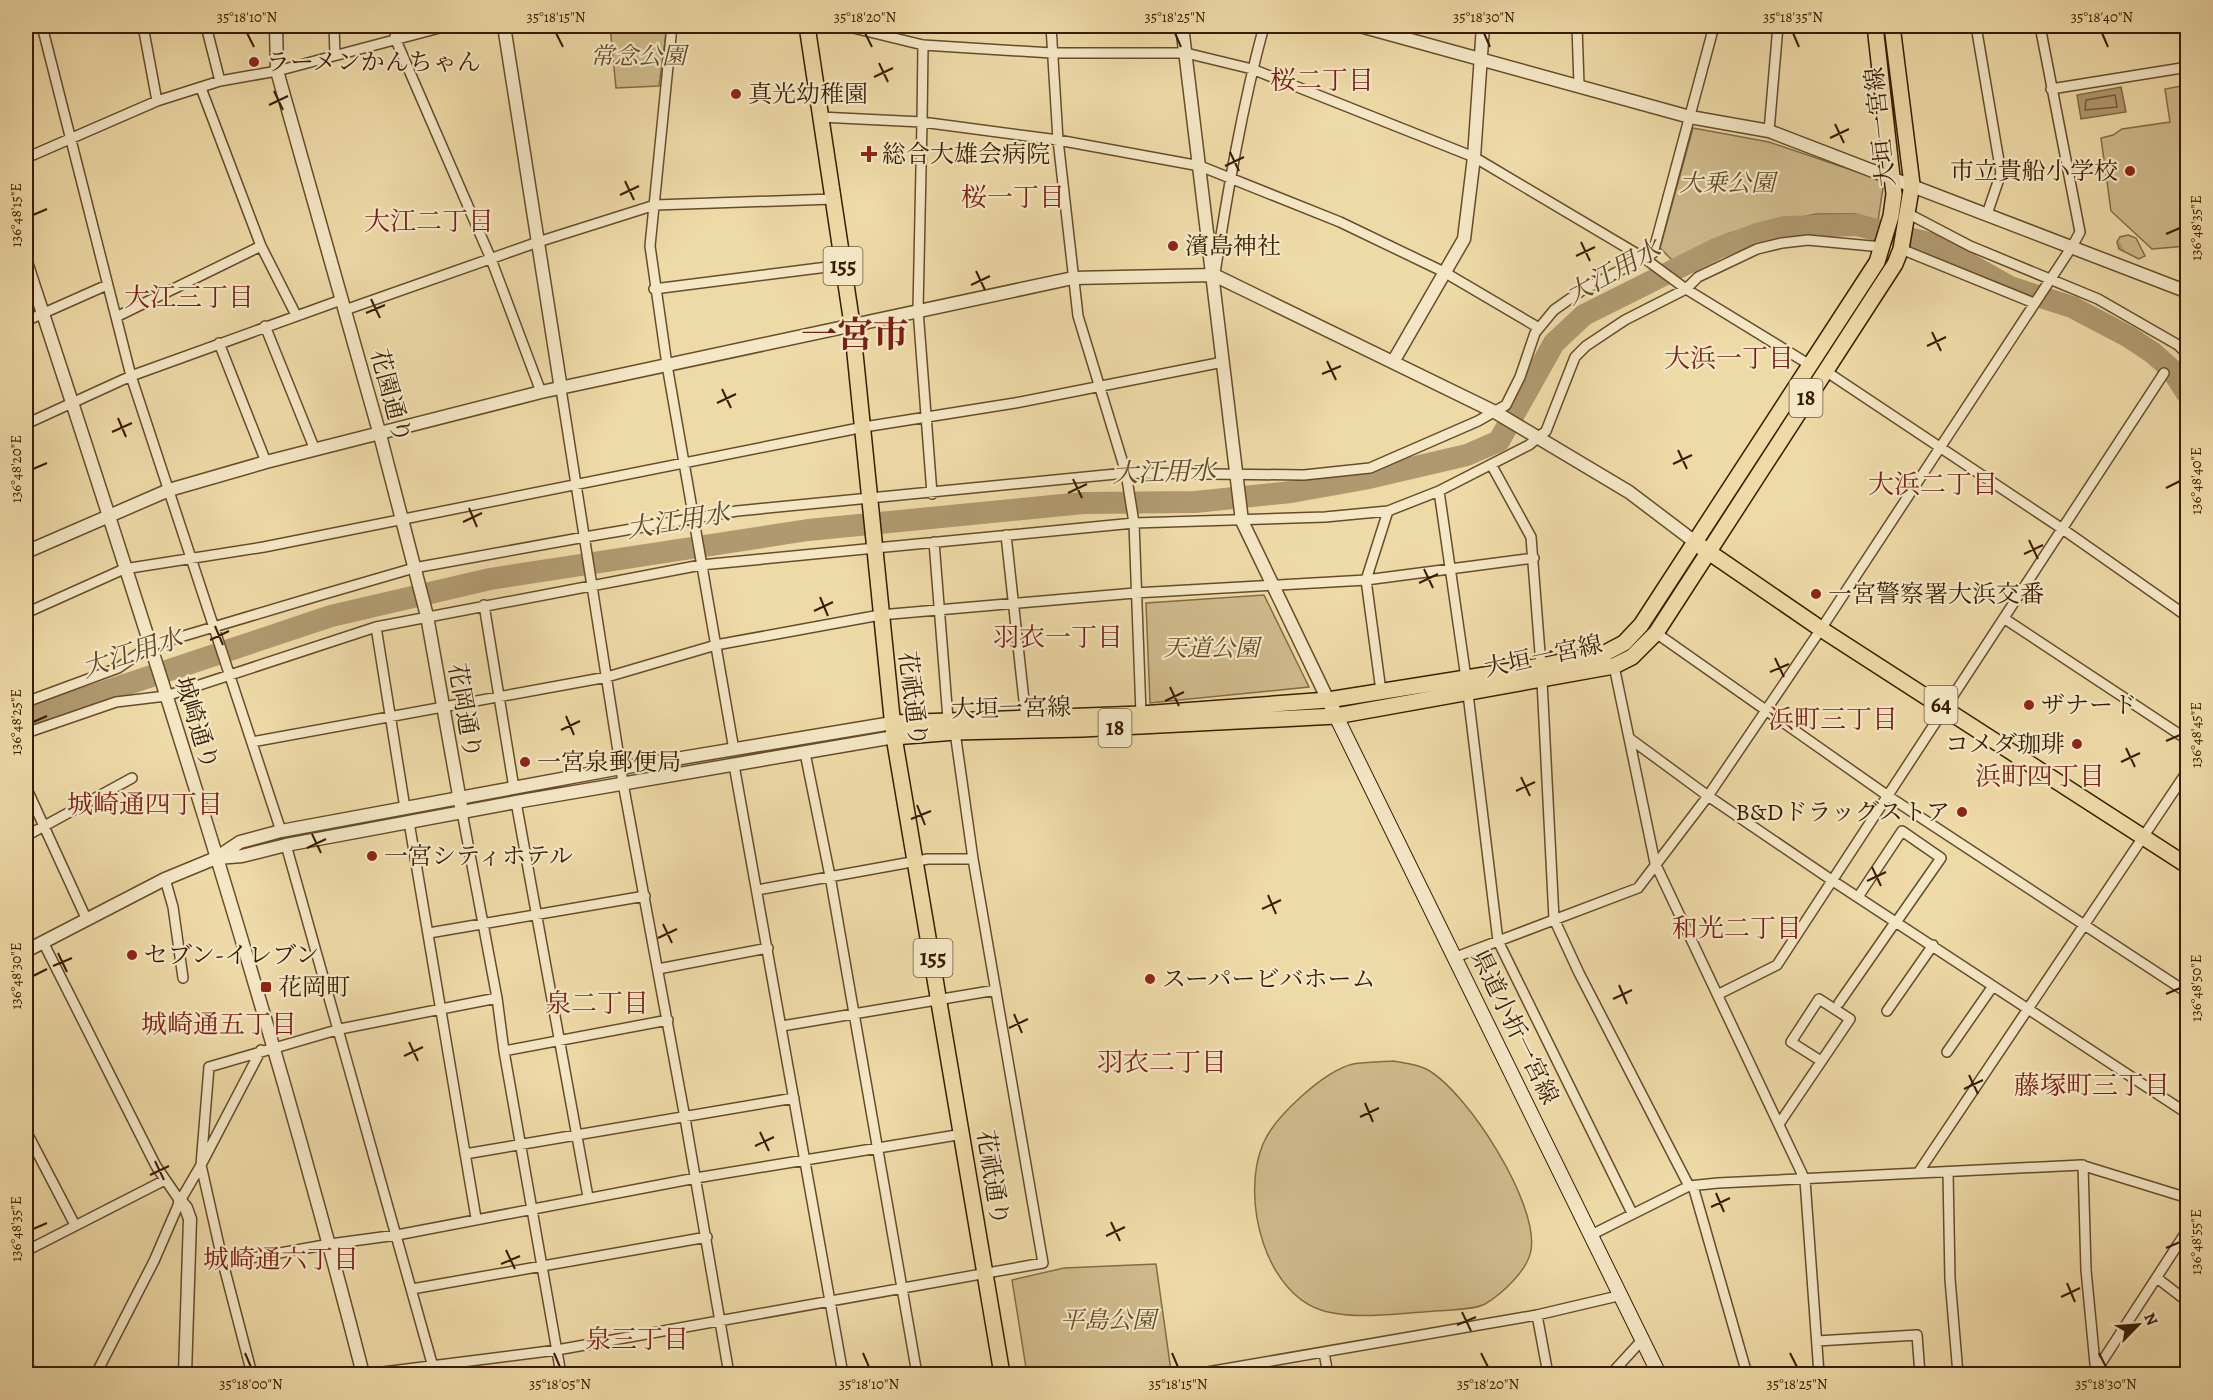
<svg xmlns="http://www.w3.org/2000/svg" width="2213" height="1400" font-family="Alegreya,'Noto Serif JP',serif">
	<defs>
		<pattern id="forest-firs" width="22" height="20" patternUnits="userSpaceOnUse" patternTransform="scale(1.5)"><rect width="22" height="20" fill="#cfba8b"/><path d="M5 1l3.5 6h-7zM16 11l3.5 6h-7z" fill="#b29f76"/></pattern>
	</defs>
	<rect width="100%" height="100%" fill="#eedaa7"/>
	<filter id="stains"><feTurbulence type="fractalNoise" baseFrequency=".00333" numOctaves="4"/><feColorMatrix values="0 0 0 0 .2 0 0 0 0 .09 0 0 0 0 .02 0 0 0 .5 -.17"/></filter>
	<radialGradient id="worn" r=".72"><stop offset=".6" stop-color="#630" stop-opacity="0"/><stop offset="1" stop-color="#630" stop-opacity=".3"/></radialGradient>
	<path fill="url(#forest-firs)" stroke="#846b46" stroke-width="1.5" d="M2128,235L2136,238L2145,256L2139,259L2119,249L2117,242L2120,237Z"/>
	<path fill="#cfba8b" stroke="#846b46" stroke-width="1.5" d="M610,26H667L659,86L616,88Z
		M2187,85V246L2152,249L2111,211L2101,138L2113,135L2122,129L2170,122L2165,89Z
		M1693,128L1769,142L1884,181L1878,221L1856,214H1816L1729,233L1674,262L1660,248Z
		M1264,595L1309,687L1150,703L1146,603Z
		M1393,1061C1405,1063 1418,1064 1428,1070C1468,1093 1539,1204 1531,1250C1528,1270 1502,1294 1485,1304C1472,1311 1439,1310 1423,1312C1391,1314 1359,1319 1328,1312C1265,1298 1240,1198 1263,1144C1274,1117 1324,1071 1353,1064C1366,1062 1380,1062 1393,1061Z
		M1156,1264L1171,1371L1153,1374H1027L1012,1280L1064,1268Z"/>
	<path fill="#b0996f" stroke="#806743" stroke-width="1.5" d="M2121,87L2126,112L2081,119L2077,95Z"/>
	<g fill="none" stroke-linecap="round" stroke-linejoin="round">
		<path stroke="#745a38" stroke-width="1.5" d="M2115,95L2117,107L2085,110L2086,100Z"/>
		<path stroke="#b0996f" stroke-width="22" d="M26,718L331,616L490,579L808,530L1083,503L1195,502L1291,492L1364,479L1467,455L1499,441L1554,343L1584,315L1718,248L1757,234L1785,227L1857,225L1936,245L2010,287L2072,307L2129,337L2153,353L2172,370L2188,395"/>
		<defs>
			<path id="minor" d="M42,26L131,376L281,831
				M143,26L157,101
				M206,26L220,81
				M334,26L335,55
				M396,26L395,38L491,259L541,392
				M672,26L650,246L667,365L734,750
				M845,26L923,45L1052,53H1186L1252,69L1474,157L1644,258L1686,289L1810,365
				M1051,26L1058,140L1078,316L1126,473L1134,523L1141,714
				M1577,26L1579,85
				M1976,26L2001,173L1987,214
				M923,45L922,122L1058,140L1200,166L1340,222L1444,272L1539,328
				M201,88L261,246L296,315
				M2051,89L2188,67
				M820,117L922,122L918,310L932,494
				M1769,131L1778,26
				M26,158L157,101L220,81L277,71L447,26
				M1907,213L1970,246L2098,299L2178,345L2188,355
				M1901,249L2034,303
				M1215,273C1228,190 1242,107 1264,26
				M654,289L843,265
				M345,310L538,242L655,205L833,199
				M116,317L261,246
				M26,321L107,285
				M265,326L315,450
				M219,343L266,462
				M1824,370L2064,530L2188,617
				M561,389L623,783L685,1118L729,1374
				M26,424L131,376L341,300
				M1492,466L1531,537L1541,666
				M1439,491L1466,678
				M1006,535L1026,719
				M934,542L948,719
				M484,605L514,788
				M26,613L124,569L264,547L864,427L1015,403L1223,362
				M2005,619L2188,740
				M376,627L405,808
				M1656,633L1888,796L2188,993
				M1614,666L1655,863L1805,1180L1819,1374
				M1542,681L1554,919L1579,973L1689,1186
				M1381,691L1366,580L1388,511
				M1468,694L1498,941L1632,1213
				M26,702L118,668L150,646L321,595L414,568L585,537L737,511L1126,473L1304,475L1370,468L1478,421L1506,405L1520,377L1535,333L1554,310L1581,291L1653,253L1714,26
				M26,733L116,702L166,696L376,627L701,565L1134,523L1325,517L1388,511L1439,491L1529,445L1546,431L1575,357L1586,346L1625,320L1686,289L1698,277L1757,249L1782,243L1808,240L1882,247
				M1629,738L1708,796L1833,881L2188,1114
				M252,742L607,677L716,645L880,615L1135,593L1366,580L1534,558
				M805,753L830,876L917,1374
				M734,765L843,1374
				M26,787L86,918
				M516,802L588,1197
				M462,812L497,998L504,1051L561,1374
				M409,822L476,1218
				M26,836L132,778
				M286,845L435,1374
				M165,879L173,907L183,978
				M757,890L928,859H973
				M1858,897L1902,831L1941,858L1897,921
				M429,933L645,896
				M43,942L156,1166L180,1201
				M1456,957L1638,888L1708,796L1821,629L2073,245L2080,232L2040,26
				M658,969L768,948
				M1719,994L1777,965L2164,373
				M1839,1003L1896,921
				M1887,1011L1933,945
				M782,1026L996,990
				M504,1051L668,1020
				M1947,1052L1993,986
				M1779,1124L1850,1019L1819,999L1791,1042L1821,1061
				M26,1131L75,1225
				M465,1154L794,1098
				M2083,1165L2086,1270L2096,1374
				M1948,1172L1950,1279L1958,1374
				M1918,1173L2188,770
				M1693,1186L1747,1374
				M1591,1235L1689,1186L1718,1183L2081,1165L2188,1198
				M26,1251L165,1180
				M223,1263L330,1244L397,1235L696,1178L963,1134
				M2157,1278L2188,1302
				M412,1289L707,1237
				M1537,1315L1548,1374
				M1817,1341L1917,1335L1920,1374
				M1324,1353L1328,1374
				M26,1362L32,1374
				M96,1374L154,1261L180,1201L201,1165L261,1050
				M252,1374L223,1263L201,1165L209,1067L340,1029L497,998
				M367,1374L557,1350L1043,1263L973,859L955,732
				M1196,1374L1537,1315L1622,1295
				M1611,1374L1643,1339
				M2094,1374L2188,1229"/>
			<path id="tertiary" d="M276,26L277,71L380,435L427,616L462,812
				M504,26L561,389
				M1182,26L1242,521L1328,700
				M1360,26L1690,117L1769,131L2188,292
				M26,262C147,630 267,999 363,1374
				M1393,362L1464,239L1474,157L1483,26
				M26,552L169,490L266,462L541,392L1073,278L1214,275L1495,412L1629,492L1695,542
				M217,858L242,856L286,845L516,802L894,737
				M26,951L165,879L216,858L240,842L281,831L621,768L892,723
				M180,1201L186,1208L190,1219L185,1374"/>
			<path id="secondary" d="M1332,708L1659,1374"/>
			<path id="primary" d="M1700,546L1821,629L2188,866
				M892,723L1141,714L1328,700L1541,666L1607,652L1624,643L1641,625L1877,262L1891,216L1894,194L1875,26
				M894,737L955,732L1082,729L1336,716L1614,666L1632,657L1656,633L1895,264L1901,249L1912,184L1892,26"/>
			<path id="trunk" d="M807,26L852,324L894,737L1002,1374"/>
		</defs>
		<use href="#minor" stroke="#664c2a" stroke-width="12"/>
		<use href="#tertiary" stroke="#664c2a" stroke-width="15"/>
		<use href="#secondary" stroke="#381c01" stroke-width="16"/>
		<use href="#primary" stroke="#381c01" stroke-width="18"/>
		<use href="#trunk" stroke="#381c01" stroke-width="18"/>
		<use href="#minor" stroke="#f4e7c6" stroke-width="9"/>
		<use href="#tertiary" stroke="#f4e7c6" stroke-width="12"/>
		<use href="#secondary" stroke="#f4e7c6" stroke-width="14"/>
		<use href="#primary" stroke="#eedaa7" stroke-width="15"/>
		<use href="#trunk" stroke="#eedaa7" stroke-width="15"/>
	</g>
	<path fill="none" stroke="#381c01" stroke-width="2" d="M247,33L254,47M556,33L563,47M865,33L872,47M1175,33L1181,47M1484,33L1490,47M1793,33L1799,47M2102,33L2108,47M879,63L888,82M874,77L893,68M274,91L283,110M269,105L288,96M1835,124L1844,143M1830,138L1849,129M1230,152L1239,171M1225,166L1244,157M625,181L634,200M620,195L639,186M33,215L47,209M2166,234L2180,228M1581,242L1590,261M1576,256L1595,247M976,271L985,290M971,285L990,276M371,299L380,318M366,313L385,305M1932,332L1941,351M1927,346L1946,337M1327,361L1336,380M1322,374L1341,366M722,389L731,408M717,403L736,394M118,418L126,437M112,432L132,423M1678,450L1687,469M1673,464L1692,455M33,469L47,463M1073,479L1082,498M2166,488L2180,481M1068,493L1087,484M469,508L477,527M463,522L482,513M2029,540L2038,559M2024,554L2043,545M1424,569L1433,588M1419,583L1438,574M820,597L828,616M814,611L833,602M215,626L223,645M210,640L229,631M1775,658L1784,677M1770,672L1789,664M1170,687L1179,706M1165,701L1184,692M566,716L574,735M33,722L47,716M561,730L580,721M2166,741L2180,735M2126,748L2135,767M2121,762L2140,753M1521,777L1530,796M1516,791L1535,782M917,805L925,825M911,819L931,811M312,834L321,853M307,848L326,839M1872,867L1881,886M1867,881L1886,872M1268,895L1276,914M1262,909L1281,900M663,924L672,943M658,938L677,929M58,953L67,972M53,966L72,958M33,976L47,969M1619,985L1627,1004M2166,994L2180,988M1613,999L1632,990M1014,1014L1022,1033M1009,1028L1028,1019M409,1042L418,1061M404,1056L423,1047M1969,1075L1978,1094M1964,1089L1983,1080M1365,1103L1373,1122M1360,1117L1379,1108M760,1132L769,1151M755,1146L774,1137M155,1161L164,1180M150,1175L169,1166M1716,1193L1724,1212M1711,1207L1730,1198M1111,1222L1120,1241M33,1229L47,1223M1106,1236L1125,1227M2166,1248L2180,1242M506,1250L515,1269M501,1264L520,1256M2067,1283L2075,1302M2061,1297L2080,1288M1462,1312L1471,1331M1457,1325L1476,1317M245,1353L251,1367M554,1353L560,1367M863,1353L869,1367M1172,1353L1178,1367M1481,1353L1488,1367M1790,1353L1797,1367M2099,1353L2106,1367"/>
	<g fill="#8f2418" stroke="#f4e7c6" stroke-width="2">
		<circle cx="254" cy="62" r="6"/>
		<circle cx="736" cy="94" r="6"/>
		<path d="M866 145h6v6h6v6h-6v6h-6v-6h-6v-6h6z"/>
		<circle cx="2130" cy="171" r="6"/>
		<circle cx="1173" cy="246" r="6"/>
		<circle cx="1816" cy="594" r="6"/>
		<circle cx="2029" cy="705" r="6"/>
		<circle cx="2077" cy="744" r="6"/>
		<circle cx="525" cy="762" r="6"/>
		<circle cx="1962" cy="812" r="6"/>
		<circle cx="372" cy="856" r="6"/>
		<circle cx="132" cy="955" r="6"/>
		<circle cx="1150" cy="979" r="6"/>
		<rect x="260" y="981" width="12" height="12" rx="3"/>
	</g>
	<g text-anchor="middle" dominant-baseline="central" stroke-width="4.5" stroke-linejoin="round" paint-order="stroke">
		<g fill="#f4e7c6" stroke="#70593c" stroke-width="1.5">
			<rect x="823.5" y="247" width="39" height="38" rx="4.5"/>
			<rect x="1789.5" y="379" width="33" height="38" rx="4.5"/>
			<rect x="1924.5" y="686" width="33" height="38" rx="4.5"/>
			<rect x="1098.5" y="709" width="33" height="38" rx="4.5"/>
			<rect x="913.5" y="939" width="39" height="38" rx="4.5"/>
		</g>
		<g font-size="22" font-weight="bold" fill="#381c01">
			<text x="843" y="266">155</text>
			<text x="1806" y="398">18</text>
			<text x="1941" y="705">64</text>
			<text x="1115" y="728">18</text>
			<text x="933" y="958">155</text>
		</g>
		<g font-size="24" font-style="italic" fill="#654b2a" stroke="#f4e7c6">
			<text x="638" y="56">常念公園</text>
			<text x="1727" y="183">大乗公園</text>
			<text x="1211" y="648">天道公園</text>
			<text x="1108" y="1320">平島公園</text>
		</g>
		<g font-size="24" fill="#381c01" stroke="#f4e7c6" text-anchor="start">
			<text x="266" y="62">ラーメンかんちゃん</text>
			<text x="748" y="94">真光幼稚園</text>
			<text x="882" y="154">総合大雄会病院</text>
			<text x="2118" y="171" text-anchor="end">市立貴船小学校</text>
			<text x="1185" y="246">濱島神社</text>
			<text x="1828" y="594">一宮警察署大浜交番</text>
			<text x="2041" y="705">ザナード</text>
			<text x="2065" y="744" text-anchor="end">コメダ珈琲</text>
			<text x="537" y="762">一宮泉郵便局</text>
			<text x="1950" y="812" text-anchor="end">B&amp;Dドラッグストア</text>
			<text x="384" y="856">一宮シティホテル</text>
			<text x="144" y="955">セブン-イレブン</text>
			<text x="1162" y="979">スーパービバホーム</text>
			<text x="278" y="987">花岡町</text>
		</g>
		<g font-size="24" fill="#381c01" stroke="#f4e7c6">
			<text transform="translate(1880 127) rotate(-96)">大垣一宮線</text>
			<text transform="translate(391 396) rotate(75)">花園通り</text>
			<text transform="translate(1543 656) rotate(-12)">大垣一宮線</text>
			<text transform="translate(913 699) rotate(83)">花祇通り</text>
			<text transform="translate(1011 708) rotate(-1)">大垣一宮線</text>
			<text transform="translate(465 711) rotate(80)">花岡通り</text>
			<text transform="translate(197 723) rotate(73)">城崎通り</text>
			<text transform="translate(1515 1027) rotate(64)">県道小折一宮線</text>
			<text transform="translate(993 1178) rotate(81)">花祇通り</text>
		</g>
		<g font-size="26" fill="#7a1f14" stroke="#f4e7c6">
			<text x="1322" y="80">桜二丁目</text>
			<text x="1013" y="197">桜一丁目</text>
			<text x="429" y="221">大江二丁目</text>
			<text x="189" y="297">大江三丁目</text>
			<text x="1729" y="358">大浜一丁目</text>
			<text x="1933" y="484">大浜二丁目</text>
			<text x="1058" y="637">羽衣一丁目</text>
			<text x="1833" y="719">浜町三丁目</text>
			<text x="2040" y="776">浜町四丁目</text>
			<text x="145" y="804">城崎通四丁目</text>
			<text x="1737" y="928">和光二丁目</text>
			<text x="597" y="1003">泉二丁目</text>
			<text x="219" y="1024">城崎通五丁目</text>
			<text x="1162" y="1062">羽衣二丁目</text>
			<text x="2092" y="1085">藤塚町三丁目</text>
			<text x="281" y="1259">城崎通六丁目</text>
			<text x="637" y="1339">泉三丁目</text>
		</g>
		<g font-size="26" font-style="italic" fill="#624828" stroke="#f4e7c6">
			<text transform="translate(1613 272) rotate(-29)">大江用水</text>
			<text transform="translate(1164 472) rotate(-2)">大江用水</text>
			<text transform="translate(678 521) rotate(-9)">大江用水</text>
			<text transform="translate(132 653) rotate(-18)">大江用水</text>
		</g>
		<g font-size="36" font-weight="bold" fill="#7a1f14" stroke="#f4e7c6">
			<text x="855" y="334">一宮市</text>
		</g>
	</g>
	<rect width="2213" height="1400" fill="none" stroke="#eedaa7" stroke-width="66"/>
	<g transform="translate(2138 1325) rotate(65)" stroke="#f4e7c6" stroke-width="4.5" paint-order="stroke">
	<path d="M0-4.5L10 22L0 15L-10 22Z" fill="#381c01"/>
	<text y="-9" font-size="16" font-weight="bold" text-anchor="middle" fill="#381c01">N</text>
	</g>
	<rect x="33" y="33" width="2147" height="1334" fill="none" stroke="#381c01" stroke-width="2"/>
	<g font-size="15" text-anchor="middle" fill="#381c01">
		<text x="247" y="22">35°18'10"N</text>
		<text x="556" y="22">35°18'15"N</text>
		<text x="865" y="22">35°18'20"N</text>
		<text x="1175" y="22">35°18'25"N</text>
		<text x="1484" y="22">35°18'30"N</text>
		<text x="1793" y="22">35°18'35"N</text>
		<text x="2102" y="22">35°18'40"N</text>
		<text transform="translate(16 215) rotate(-90)" y="5">136°48'15"E</text>
		<text transform="translate(2196 228) rotate(-90)" y="5">136°48'35"E</text>
		<text transform="translate(16 469) rotate(-90)" y="5">136°48'20"E</text>
		<text transform="translate(2196 481) rotate(-90)" y="5">136°48'40"E</text>
		<text transform="translate(16 722) rotate(-90)" y="5">136°48'25"E</text>
		<text transform="translate(2196 735) rotate(-90)" y="5">136°48'45"E</text>
		<text transform="translate(16 976) rotate(-90)" y="5">136°48'30"E</text>
		<text transform="translate(2196 988) rotate(-90)" y="5">136°48'50"E</text>
		<text transform="translate(16 1229) rotate(-90)" y="5">136°48'35"E</text>
		<text transform="translate(2196 1242) rotate(-90)" y="5">136°48'55"E</text>
		<text x="251" y="1389">35°18'00"N</text>
		<text x="560" y="1389">35°18'05"N</text>
		<text x="869" y="1389">35°18'10"N</text>
		<text x="1178" y="1389">35°18'15"N</text>
		<text x="1488" y="1389">35°18'20"N</text>
		<text x="1797" y="1389">35°18'25"N</text>
		<text x="2106" y="1389">35°18'30"N</text>
	</g>
	<rect width="100%" height="100%" filter="url(#stains)"/>
	<rect width="100%" height="100%" fill="url(#worn)"/>
</svg>
